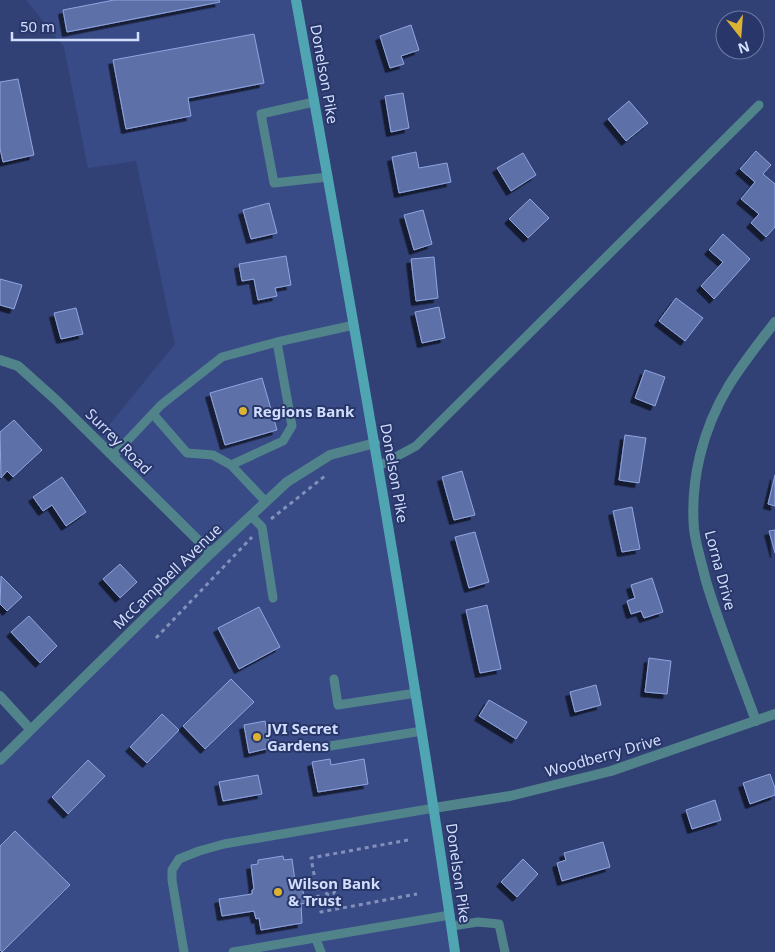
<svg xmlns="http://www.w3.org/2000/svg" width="775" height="952" font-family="'Noto Sans',sans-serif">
	<defs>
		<filter id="shadow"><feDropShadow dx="-4.5" dy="4.5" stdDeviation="0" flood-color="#0009"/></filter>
	</defs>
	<rect width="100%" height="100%" fill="#324175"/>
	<path fill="#394b86" d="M26,0H296L455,952H0V760L211,553L97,440L175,344L136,161L88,168L64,47Z"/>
	<path fill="#5d70a8" stroke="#90a5e1" filter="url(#shadow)" d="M114,0H219L220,2L67,32L63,10Z
		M411,25L419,50L401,56L404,64L390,68L380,36Z
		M254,34L264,83L188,98L191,116L126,129L113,60Z
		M18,79L34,155L3,162L0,148V82Z
		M403,93L409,128L391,132L385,96Z
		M629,101L648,123L626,141L608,119Z
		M756,151L771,165L763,174L775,184V227L766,237L751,223L759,214L741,199L755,182L740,169Z
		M416,152L419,168L447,163L451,182L399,193L392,157Z
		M523,153L536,175L511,191L497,168Z
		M530,199L549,218L528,238L509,219Z
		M269,203L277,233L251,239L243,210Z
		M423,210L432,244L414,250L404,215Z
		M723,234L750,259L714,299L701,286L723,262L709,250Z
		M286,256L291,285L275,288L277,296L258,300L254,279L242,281L239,264Z
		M434,257L438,298L416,301L411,259Z
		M0,279L22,285L14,309L0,305Z
		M676,298L703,318L685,341L659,321Z
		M439,307L445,338L422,343L415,312Z
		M76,308L83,334L61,339L54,313Z
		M645,370L665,377L655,406L635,398Z
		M262,378L277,430L225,445L210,393Z
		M14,420L42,450L13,477L7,471L1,478L0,432Z
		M625,435L646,438L639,483L619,480Z
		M462,471L475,515L454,520L442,477Z
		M775,475V506L768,504Z
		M62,477L86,512L66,526L52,505L43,511L33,497Z
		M632,507L640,549L622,552L613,511Z
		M775,530V553L769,531Z
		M475,532L489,582L469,588L455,537Z
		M120,564L137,582L120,598L103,579Z
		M1,576L22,597L7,611L0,604Z
		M652,578L663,612L644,618L641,611L631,614L627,601L635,598L631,585Z
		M487,605L501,669L480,673L466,610Z
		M259,607L280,647L239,669L218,628Z
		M29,616L57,646L40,663L11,632Z
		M649,658L671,661L667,694L645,692Z
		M231,679L254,702L205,749L183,726Z
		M596,685L601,705L575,712L570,692Z
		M489,700L527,722L516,739L479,716Z
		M162,714L179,730L147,763L130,747Z
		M265,721L270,748L249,753L244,725Z
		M330,759L331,765L364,759L368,784L318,792L312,762Z
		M88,760L105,776L68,814L52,797Z
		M770,774L775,788V795L750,804L743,783Z
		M258,775L262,794L223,801L219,782Z
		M715,800L721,820L692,829L686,810Z
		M15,831L70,885L2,952L0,950V846Z
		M603,842L610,867L562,881L557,863L566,860L564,853Z
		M283,856L284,860L292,859L295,881L297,880L298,886L302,885L305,903L301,904L302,923L261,930L259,918L256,919L254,911L222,916L219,899L252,894V890L254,889L251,865L258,864V860Z
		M523,859L538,874L517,897L501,882Z"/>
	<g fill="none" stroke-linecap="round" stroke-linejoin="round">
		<path stroke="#8391ba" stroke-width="3" stroke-dasharray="4 4" stroke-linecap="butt" d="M271,519L325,476
			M156,638L252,537
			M408,840L311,858L321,912L417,894
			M325 890a5 5 0 1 1 10 0a5 5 0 1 1-10 0Z"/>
		<path stroke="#51838b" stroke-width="9" d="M314,102L261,114L274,183L328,177
			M153,414L187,453L213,455L231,465L283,441L292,426L277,342
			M113,456L161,405L222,357L277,342L354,325
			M231,465L266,502
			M379,466L416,446L759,105
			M251,516L262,527L273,598
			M334,679L338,705L416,693
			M318,748L422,731
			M452,926L478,922L499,924L505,952
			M316,939L321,952
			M184,952L172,880V870L179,859L199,851L224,844L434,808
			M233,952L450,915"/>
		<path stroke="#51838b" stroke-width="10" d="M0,360L18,366L56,400L211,553
			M0,696L30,729
			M756,721C739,674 720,628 706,581C702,564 696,546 694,529C690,479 703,429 728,387C742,364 759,343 775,322
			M434,808L510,796L611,771L775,714"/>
		<path stroke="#51838b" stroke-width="10" d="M0,760L211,553L287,482L330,455L375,443"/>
		<path stroke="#50a5b2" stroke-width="10" d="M296,0C353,317 409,634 455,952"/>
	</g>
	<g fill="#dcb233" stroke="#283669" stroke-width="2">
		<circle cx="243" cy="411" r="5"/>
		<circle cx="257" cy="737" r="5"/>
		<circle cx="278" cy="892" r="5"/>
	</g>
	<g text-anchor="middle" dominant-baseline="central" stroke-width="4" stroke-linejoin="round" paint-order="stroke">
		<g font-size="15" fill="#d2defd" stroke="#283669">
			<text transform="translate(325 74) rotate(80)">Donelson Pike</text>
			<text transform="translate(119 441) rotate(45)">Surrey Road</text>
			<text transform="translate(395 473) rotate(80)">Donelson Pike</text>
			<text transform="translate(721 570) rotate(75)">Lorna Drive</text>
			<text transform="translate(167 576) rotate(-44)">McCampbell Avenue</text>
			<text transform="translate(603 755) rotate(-16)">Woodberry Drive</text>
			<text transform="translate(459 873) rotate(82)">Donelson Pike</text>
		</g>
		<g font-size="15" font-weight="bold" fill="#d2defd" stroke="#283669" text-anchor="start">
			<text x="253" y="411">Regions Bank</text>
			<text x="267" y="728">JVI Secret<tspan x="267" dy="17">Gardens</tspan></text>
			<text x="288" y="883">Wilson Bank<tspan x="288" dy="17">&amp; Trust</tspan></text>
		</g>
	</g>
	<g transform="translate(740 35) rotate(163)"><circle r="24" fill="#283669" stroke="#6c79a4"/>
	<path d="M0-4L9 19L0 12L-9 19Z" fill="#dcb233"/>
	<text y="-8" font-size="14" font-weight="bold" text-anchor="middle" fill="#d2defd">N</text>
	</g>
	<path d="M12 32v8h126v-8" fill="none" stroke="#d2defd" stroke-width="2.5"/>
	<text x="20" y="32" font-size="15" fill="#d2defd" stroke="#283669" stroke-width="4" paint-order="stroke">50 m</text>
</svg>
